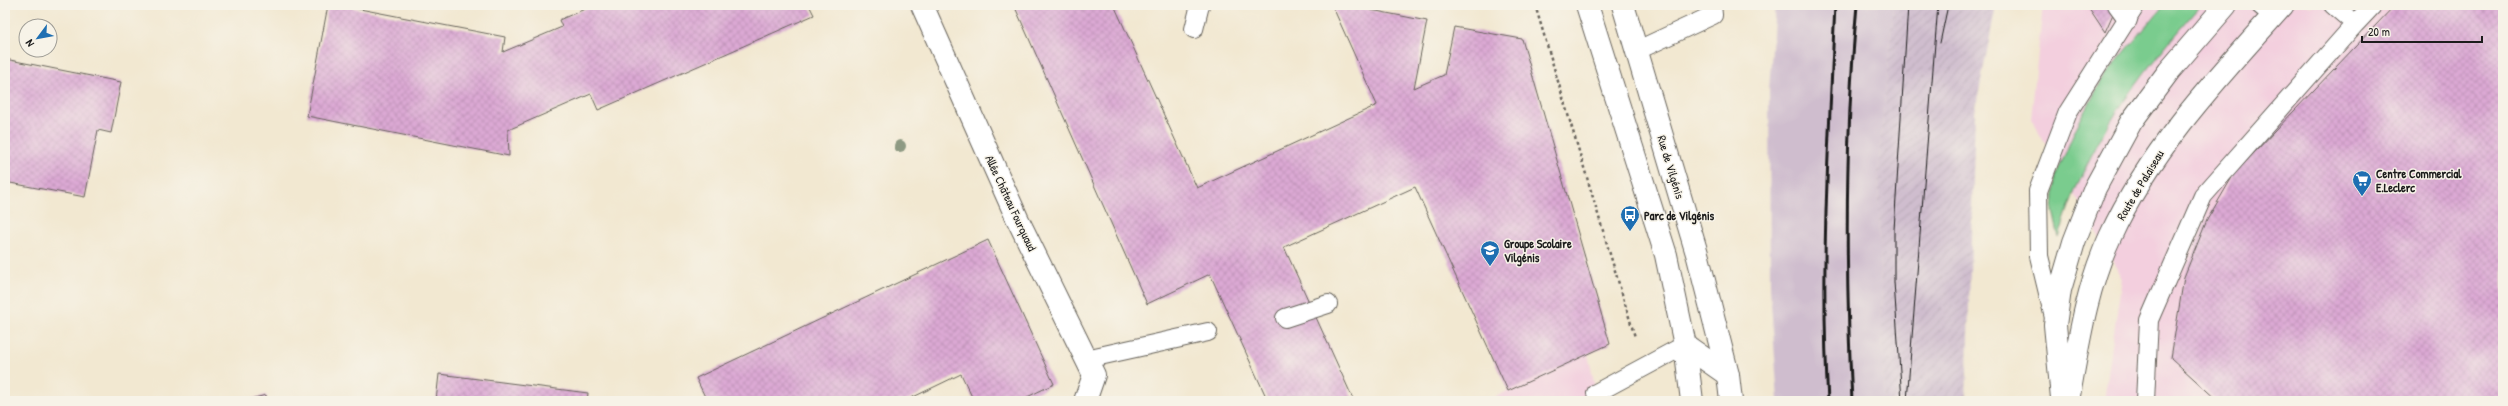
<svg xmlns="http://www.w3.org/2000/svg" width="2508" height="406" font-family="'Patrick Hand',sans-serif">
	<defs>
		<pattern id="industrial-furrows" width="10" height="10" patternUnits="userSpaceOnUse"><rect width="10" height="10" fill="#cfbdce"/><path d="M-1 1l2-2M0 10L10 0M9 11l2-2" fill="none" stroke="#b1a2b0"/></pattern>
		<pattern id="building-cross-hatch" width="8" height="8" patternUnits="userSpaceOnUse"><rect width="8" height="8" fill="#dca9d4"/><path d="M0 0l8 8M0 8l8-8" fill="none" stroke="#bc91b5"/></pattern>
	</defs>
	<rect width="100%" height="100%" fill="#f7f3e8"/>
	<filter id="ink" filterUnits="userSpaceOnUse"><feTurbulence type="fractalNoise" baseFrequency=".025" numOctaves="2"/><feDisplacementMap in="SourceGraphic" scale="8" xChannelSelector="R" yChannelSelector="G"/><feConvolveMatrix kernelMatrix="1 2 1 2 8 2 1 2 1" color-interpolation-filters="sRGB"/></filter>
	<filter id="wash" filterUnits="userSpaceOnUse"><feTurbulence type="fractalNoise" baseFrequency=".012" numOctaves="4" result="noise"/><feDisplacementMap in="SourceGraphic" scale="16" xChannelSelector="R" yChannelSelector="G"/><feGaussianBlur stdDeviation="0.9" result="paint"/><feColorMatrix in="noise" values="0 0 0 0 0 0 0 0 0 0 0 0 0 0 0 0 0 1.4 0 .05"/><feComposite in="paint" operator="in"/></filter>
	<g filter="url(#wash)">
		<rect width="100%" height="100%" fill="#f2e8d1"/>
		<path fill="#f3cfde" d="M2043,5H2503V401H2104L2122,277L2031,119Z
			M1588,354L1598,401H1486L1508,391Z"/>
		<path fill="url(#industrial-furrows)" d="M1893,5H1996L1975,112L1966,401H1884L1878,172Z"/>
		<path fill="#cfbdce" d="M1775,5H1893L1878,172L1884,401H1778L1770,288L1769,90Z"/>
		<path fill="#7acc8e" stroke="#4b7455" d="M2164,5H2201C2140,73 2083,148 2059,238L2053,211L2055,178L2076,128L2103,78Z"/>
		<g id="blocks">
			<path fill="url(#building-cross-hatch)" d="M328,5H339L505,37L503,52L562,27L559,20L594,5H809L814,15L598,110L591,94L508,130L509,156L307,116Z
				M1014,5H1114L1197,188L1377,105L1332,5H1346L1427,21L1414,88L1444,75L1454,27L1522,39L1610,344L1508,391L1415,187L1284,247L1354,401H1268L1210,274L1147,304Z
				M2087,5H2117L2105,32Z
				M2395,5H2503V400L2218,401L2171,358L2184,277L2207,220L2234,174Z
				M5,59L121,82L111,133L98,130L85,197L5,182Z
				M988,240L1054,384L1019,401H974L961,374L905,401H707L696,378Z
				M439,374L588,393L587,401H436Z
				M266,395L267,401H243Z"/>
		</g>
	</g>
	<g filter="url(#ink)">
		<use href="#blocks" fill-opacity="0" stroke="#67635b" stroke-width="1"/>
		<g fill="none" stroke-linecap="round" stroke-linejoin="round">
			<defs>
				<path id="service" d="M2117,5L2128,20
					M2260,5L2273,16
					M2333,5L2355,24L2373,5
					M1194,29L1200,5
					M1638,50L1713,15L1712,5
					M1285,318L1328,304
					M2054,318L2039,256L2038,191L2068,112L2136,5
					M1086,359L1208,332
					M1596,393L1685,345
					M2145,401L2149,320L2203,196L2355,24"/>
				<path id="minor" d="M922,5L1017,218L1094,375L1085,401
					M1685,345L1728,375"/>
				<path id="tertiary" d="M1587,5L1666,255L1685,345L1692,401
					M1623,5L1698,257L1728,375L1731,401
					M2062,398L2055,325L2060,290L2074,242L2095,188L2131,122L2169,71L2226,5
					M2068,401C2078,346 2086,288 2110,237C2150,149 2219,76 2283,5"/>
			</defs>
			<use href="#service" stroke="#67635b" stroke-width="20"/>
			<use href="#minor" stroke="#67635b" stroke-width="24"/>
			<use href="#tertiary" stroke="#67635b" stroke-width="24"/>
			<path stroke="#67635b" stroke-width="2.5" stroke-dasharray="3 3" stroke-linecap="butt" d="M1535,5L1635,337"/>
			<use href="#service" stroke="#fff" stroke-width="18"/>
			<use href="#minor" stroke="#fff" stroke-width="22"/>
			<use href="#tertiary" stroke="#fff" stroke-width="22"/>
			<path stroke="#1c1c1c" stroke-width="1" d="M1940,43L1948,5
				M1902,401L1894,282V230L1908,5
				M1907,401L1938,5"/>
			<path stroke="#1c1c1c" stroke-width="3" d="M1828,401C1820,269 1829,137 1835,5
				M1852,401C1845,270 1845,136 1857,5"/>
		</g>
		<circle fill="#8e9a83" cx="900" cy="146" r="6"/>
	</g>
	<defs>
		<symbol id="supermarket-pin" viewBox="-11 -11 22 30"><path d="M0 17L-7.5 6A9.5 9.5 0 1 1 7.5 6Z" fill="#1f6fb2" stroke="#f7f3e8"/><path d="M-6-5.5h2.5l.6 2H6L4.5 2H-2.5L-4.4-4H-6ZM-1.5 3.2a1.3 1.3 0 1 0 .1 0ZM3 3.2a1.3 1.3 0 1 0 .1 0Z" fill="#fff"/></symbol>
		<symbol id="bus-pin" viewBox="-11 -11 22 30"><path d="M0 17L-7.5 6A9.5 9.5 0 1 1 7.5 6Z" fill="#1f6fb2" stroke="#f7f3e8"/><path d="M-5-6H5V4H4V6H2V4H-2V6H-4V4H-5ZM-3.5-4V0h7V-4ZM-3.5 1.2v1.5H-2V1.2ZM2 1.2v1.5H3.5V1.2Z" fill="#fff"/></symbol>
		<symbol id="school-pin" viewBox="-11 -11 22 30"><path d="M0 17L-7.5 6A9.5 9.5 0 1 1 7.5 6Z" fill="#1f6fb2" stroke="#f7f3e8"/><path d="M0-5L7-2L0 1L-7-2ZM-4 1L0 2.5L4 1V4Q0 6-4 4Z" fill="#fff"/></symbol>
	</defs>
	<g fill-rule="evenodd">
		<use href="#supermarket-pin" x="2351" y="169" width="22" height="30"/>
		<use href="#bus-pin" x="1619" y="204" width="22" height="30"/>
		<use href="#school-pin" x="1479" y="239" width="22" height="30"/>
	</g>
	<g text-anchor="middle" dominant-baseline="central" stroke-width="3" stroke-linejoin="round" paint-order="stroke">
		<g font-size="12" fill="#1c1c1c" stroke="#f7f3e8">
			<text transform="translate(1671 167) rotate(73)">Rue de Vilgénis</text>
			<text transform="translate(2140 185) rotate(-59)">Route de Palaiseau</text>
			<text transform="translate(1011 203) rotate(65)">Allée Château Fourquaud</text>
		</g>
		<g font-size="12" font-weight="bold" fill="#1c1c1c" stroke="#f7f3e8" text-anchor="start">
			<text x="2376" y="173">Centre Commercial<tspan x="2376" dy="14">E.Leclerc</tspan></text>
			<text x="1644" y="215">Parc de Vilgénis</text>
			<text x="1504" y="243">Groupe Scolaire<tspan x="1504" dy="14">Vilgénis</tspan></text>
		</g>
	</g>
	<rect width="2508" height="406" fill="none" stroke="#f7f3e8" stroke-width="20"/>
	<g transform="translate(38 38) rotate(238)"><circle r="19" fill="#f7f3e8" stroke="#9f9d96"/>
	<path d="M0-3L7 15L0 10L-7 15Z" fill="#1f6fb2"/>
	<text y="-6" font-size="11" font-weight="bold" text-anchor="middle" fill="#1c1c1c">N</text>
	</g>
	<path d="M2362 36v6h120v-6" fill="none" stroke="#1c1c1c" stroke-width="2"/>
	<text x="2368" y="36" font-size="12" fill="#1c1c1c" stroke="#f7f3e8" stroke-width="3" paint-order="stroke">20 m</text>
</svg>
